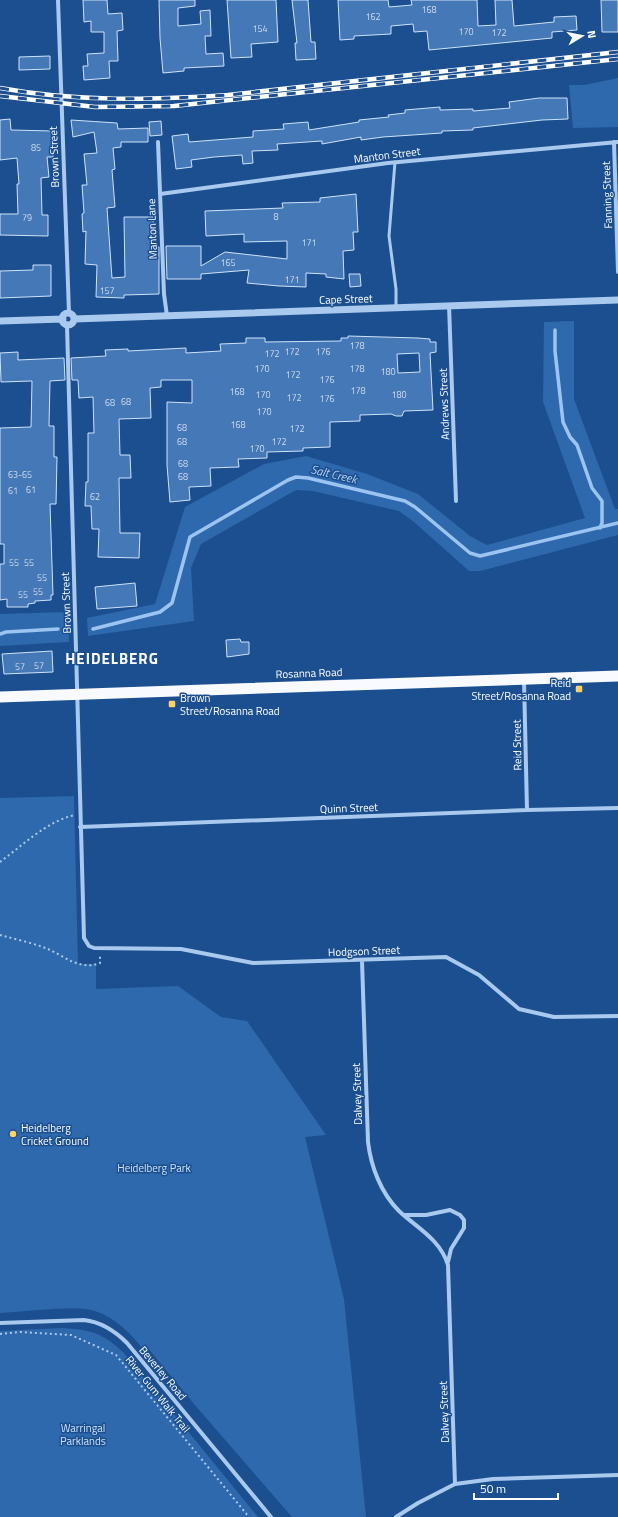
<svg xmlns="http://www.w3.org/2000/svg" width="618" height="1517" font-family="'Titillium Web',sans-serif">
	<rect width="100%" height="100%" fill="#1b4f8f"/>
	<path fill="#2e69ad" d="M618,78V127L573,128L569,85H584Z
		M574,321V399L615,509H618V535L480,571H469L414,522L399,511L313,491L296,490L201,544L191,568L194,621L88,636L87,618L155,604L185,507L264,464L306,456L367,474L418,494L470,536L487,545L585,518L543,402L544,322Z
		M68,612L69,642L0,646V614Z
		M74,796L78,964H96V989L178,986L221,1017L247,1021L326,1135L305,1137L344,1299L366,1517H292L194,1404L147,1347L143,1349C130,1333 116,1318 95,1311C75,1305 24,1312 0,1313V798Z
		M63,1328C91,1330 101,1332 123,1352L258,1517H0V1331Z"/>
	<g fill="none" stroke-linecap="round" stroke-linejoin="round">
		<path stroke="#9cc4f0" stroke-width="3.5" d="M555,330V351L563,422L570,437L577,445L592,488L602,501V523L600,528
			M93,629L160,612L172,603L190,537L288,480L296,477L308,478L405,501L415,507L470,553L480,556L618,523
			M0,634L6,632L58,629"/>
	</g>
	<path fill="#4478b7" stroke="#cfe3fa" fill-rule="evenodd" d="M83,0H107L108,14L122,13L123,30L117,31L118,61H109L110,78L84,80L83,66H88L87,54L104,53V32H91V21L84,22Z
		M159,0H195V6L178,8V26L201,24L200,11L210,10L211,36H205L206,54L223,53L224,66L184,68V71L163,73L160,38Z
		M227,0H276L278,42L251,44L252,57L231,58Z
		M292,0H308L311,42H315L316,59L296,60L295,43H297Z
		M338,0H388L389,7L412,5L411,0H477L478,26L496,25L495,0H512L514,26L554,22V17L576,16L577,30L552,32V38L429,50L427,31L414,32L413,24L391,26V34L354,36V39L340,40Z
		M601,0H618V32H602Z
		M50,56V69L19,70V57Z
		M539,98H567L568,119L542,120L473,128V130L442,131V133L383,137L361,140V137L322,144V141L277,144L278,150L252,151L253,163L243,164L242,155L214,157L191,160L192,167L176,169L172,136L188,134L189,142L253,137V131L284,129L283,124L308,122L309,130L359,122V120L389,117L388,115L405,113V110L440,107V110L473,109V111L510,108L509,102Z
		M10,119L11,130L53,131V157H47L49,177L41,178L42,215H48V236L0,235V214H18L17,184H19L17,158L0,160V120Z
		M71,120L117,123L118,129L148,128V142H121V147L113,148L115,169L112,170L115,207L107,208L112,278L125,277L124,217H153L154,247H159V294L124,295V298L96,297L97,265L85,264L86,231L83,232L82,214L84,213L82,185H87L84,154L97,153L94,132L73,137Z
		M161,121L162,135L150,136L149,122Z
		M356,194L358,232H353L354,250L343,251L344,279L326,277V274L306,273V287L279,286L247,283L249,270L201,274V279H167L166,246H201V266L225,252L287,259V241L244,242V234L206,236L205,211L283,208L282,203L320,202V198Z
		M33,265H51V296L0,298V271L33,270Z
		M349,274H360L361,286L350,287Z
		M348,336L418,338L430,339V342H436V352L430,353L433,410L404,411L402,416H396L391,414L360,415V421L330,422V447L303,448V451L267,452V458L238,459L239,467L210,468L211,486L189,487L190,500L170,502L167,465V402L192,403V380H161V387L150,388L151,418L119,419L120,455H130L131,478H119L120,533H140L139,558L98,557L99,529H92L91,506H85L86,482H88V433H94L93,397L79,398L78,380H72L71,358L106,356L105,350L128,349V351L186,348V353L221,351L220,344L246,343V338H265V342L341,341V338H348ZM419,353L420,372L398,373L397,354Z
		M18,352V360L64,358L65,380L50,381L49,426H54V457H57L56,504H50L53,595H51V600L35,601V603L28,604V607H7V599L0,600V564H4V544H0V428L31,427L32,381L1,382L0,353Z
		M135,583L137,606L97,609L95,587Z
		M240,639L241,642H249V654L227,657L226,640Z
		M52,651L53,672L4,674L2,654Z"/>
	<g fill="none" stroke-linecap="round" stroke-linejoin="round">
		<path stroke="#a9c9ee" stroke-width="2" stroke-dasharray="2 3" stroke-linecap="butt" d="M0,862C23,845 47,821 75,815
			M0,935C15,939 33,943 48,949C64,956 80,971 100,963V955
			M0,1334L20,1332L71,1335L116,1355L249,1517"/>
		<path stroke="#a9c9ee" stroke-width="3" d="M395,162L389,236L396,289V308"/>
		<path stroke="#a9c9ee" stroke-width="4" d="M58,0L69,313
			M158,142L164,294L167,316
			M614,142L618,272
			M160,194L388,163L618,142
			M449,305L456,501
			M67,325L84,938L89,946L94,948L181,949L253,963L446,957L479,975L519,1009L554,1017L618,1016
			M524,680L527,810
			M80,827L527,810L618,808
			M362,961L368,1142C371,1167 381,1193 399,1211C417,1228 440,1239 448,1265L455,1484
			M405,1215H426L450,1210L460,1215L464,1220V1228L451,1249L448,1262
			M0,1323L84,1320C102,1322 115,1331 127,1343L271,1517
			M396,1517L418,1503L455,1484L493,1479L618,1475"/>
		<path stroke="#a9c9ee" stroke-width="7" d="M62 319a6 6 0 1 1 12 0a6 6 0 1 1-12 0Z
			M74,319L618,300
			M0,321L63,319"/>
		<path stroke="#f8faff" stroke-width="11" d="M0,697L618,676"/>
		<defs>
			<path id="rail" d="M0,88C76,102 151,100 228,95L618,52
				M0,96L95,107L174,106L618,59"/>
		</defs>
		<use href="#rail" stroke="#fff" stroke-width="4.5"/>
		<use href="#rail" stroke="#1b4f8f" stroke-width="3" stroke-dasharray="9" stroke-linecap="butt"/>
	</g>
	<g fill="#ffd166" stroke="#1b4f8f" stroke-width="1.5">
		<rect x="575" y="685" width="8" height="8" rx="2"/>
		<rect x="168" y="700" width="8" height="8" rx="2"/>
		<circle cx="13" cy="1134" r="4"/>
	</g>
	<g text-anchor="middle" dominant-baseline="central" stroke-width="3" stroke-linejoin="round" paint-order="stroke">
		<g font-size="9" fill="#d0dded">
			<text x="429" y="9">168</text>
			<text x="373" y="16">162</text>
			<text x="260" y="28">154</text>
			<text x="466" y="31">170</text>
			<text x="499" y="32">172</text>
			<text x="36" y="147">85</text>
			<text x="276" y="216">8</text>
			<text x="27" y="217">79</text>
			<text x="309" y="242">171</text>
			<text x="228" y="262">165</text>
			<text x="292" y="279">171</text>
			<text x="107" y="290">157</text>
			<text x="357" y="345">178</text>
			<text x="292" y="351">172</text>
			<text x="323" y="351">176</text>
			<text x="272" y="353">172</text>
			<text x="262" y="368">170</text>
			<text x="357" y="368">178</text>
			<text x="388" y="371">180</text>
			<text x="293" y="374">172</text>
			<text x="327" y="379">176</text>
			<text x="358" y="390">178</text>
			<text x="237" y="391">168</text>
			<text x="263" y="394">170</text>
			<text x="399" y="394">180</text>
			<text x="294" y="397">172</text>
			<text x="327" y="398">176</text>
			<text x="126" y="401">68</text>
			<text x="110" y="402">68</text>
			<text x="264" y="411">170</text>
			<text x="238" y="424">168</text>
			<text x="182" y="427">68</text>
			<text x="297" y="428">172</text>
			<text x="182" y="441">68</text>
			<text x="279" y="441">172</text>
			<text x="257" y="448">170</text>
			<text x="183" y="463">68</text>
			<text x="20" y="474">63-65</text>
			<text x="183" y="476">68</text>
			<text x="31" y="489">61</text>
			<text x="13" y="490">61</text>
			<text x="95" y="496">62</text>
			<text x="14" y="562">55</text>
			<text x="29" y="562">55</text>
			<text x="42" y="577">55</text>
			<text x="38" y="591">55</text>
			<text x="23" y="594">55</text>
			<text x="39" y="665">57</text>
			<text x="20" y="666">57</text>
		</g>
		<g font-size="11" fill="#fff" stroke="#1b4f8f">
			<text transform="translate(387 155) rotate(-7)">Manton Street</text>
			<text transform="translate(54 157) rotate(-92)">Brown Street</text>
			<text transform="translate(607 195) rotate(-92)">Fanning Street</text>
			<text transform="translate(152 229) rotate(-92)">Manton Lane</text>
			<text transform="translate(346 299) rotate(-2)">Cape Street</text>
			<text transform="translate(444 404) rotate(-92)">Andrews Street</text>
			<text transform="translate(66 603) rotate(-92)">Brown Street</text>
			<text transform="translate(309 673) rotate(-2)">Rosanna Road</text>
			<text transform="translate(517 745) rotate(-91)">Reid Street</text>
			<text transform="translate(349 808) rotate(-2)">Quinn Street</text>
			<text transform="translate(364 951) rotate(-2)">Hodgson Street</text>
			<text transform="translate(357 1094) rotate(-92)">Dalvey Street</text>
			<text transform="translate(163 1373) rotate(50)">Beverley Road</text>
			<text transform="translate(158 1394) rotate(51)">River Gum Walk Trail</text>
			<text transform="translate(444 1412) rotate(-92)">Dalvey Street</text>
		</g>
		<g font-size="11" fill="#fff" stroke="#1b4f8f" text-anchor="start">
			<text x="571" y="683" text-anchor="end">Reid<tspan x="571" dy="13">Street/Rosanna Road</tspan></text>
			<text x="180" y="698">Brown<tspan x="180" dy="13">Street/Rosanna Road</tspan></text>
			<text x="21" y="1128">Heidelberg<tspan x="21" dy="13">Cricket Ground</tspan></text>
		</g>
		<g font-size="11" fill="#cfe3fa" stroke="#1b4f8f">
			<text x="154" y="1168">Heidelberg Park</text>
			<text x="83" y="1428">Warringal<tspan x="83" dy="13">Parklands</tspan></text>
		</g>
		<g font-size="12" font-style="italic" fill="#b5d3f5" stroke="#1b4f8f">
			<text transform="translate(334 474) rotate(13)">Salt Creek</text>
		</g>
		<g font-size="15" font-weight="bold" letter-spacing="1" fill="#fff" stroke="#1b4f8f">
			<text x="112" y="658">HEIDELBERG</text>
		</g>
	</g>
	<g transform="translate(582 36) rotate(80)" stroke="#1b4f8f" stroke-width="3" paint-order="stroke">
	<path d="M0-3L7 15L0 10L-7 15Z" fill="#ffffff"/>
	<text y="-6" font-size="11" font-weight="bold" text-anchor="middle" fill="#ffffff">N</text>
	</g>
	<path d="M474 1493v6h84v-6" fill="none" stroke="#ffffff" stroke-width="2"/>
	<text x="480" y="1493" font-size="12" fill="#ffffff" stroke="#1b4f8f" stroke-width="3" paint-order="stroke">50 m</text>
</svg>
